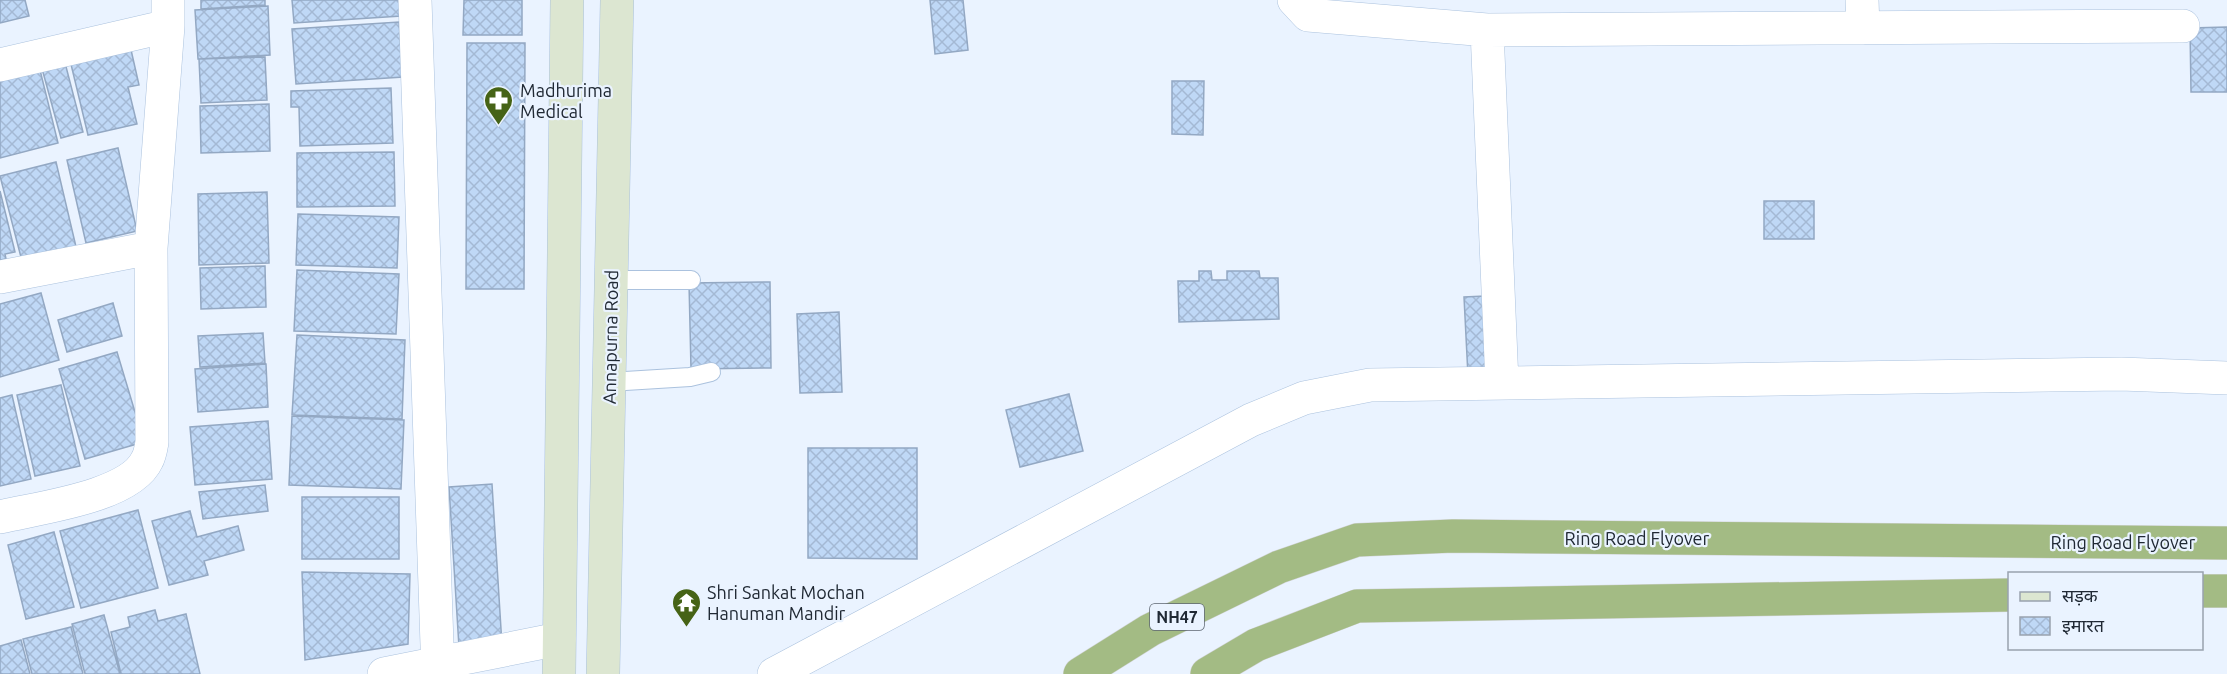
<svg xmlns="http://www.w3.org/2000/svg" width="2227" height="674" font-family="Ubuntu,'Noto Sans Devanagari',sans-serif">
	<defs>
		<pattern id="building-cross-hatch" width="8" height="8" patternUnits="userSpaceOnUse" patternTransform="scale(1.5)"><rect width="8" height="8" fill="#bfd8f6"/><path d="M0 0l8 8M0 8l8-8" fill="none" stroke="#a4b9d4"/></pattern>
	</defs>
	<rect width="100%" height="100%" fill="#eaf3ff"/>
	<path fill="url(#building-cross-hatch)" stroke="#93a8c3" stroke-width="1.5" d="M0,0H25L29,16L0,23Z
		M201,0H265V5L201,9Z
		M292,0H400L401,16L294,23Z
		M464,0H522V35H463Z
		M930,0H963L968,50L935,54Z
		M268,6L270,55L198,59L195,10Z
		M399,22L403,77L296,84L292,29Z
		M2227,27V92H2191L2190,28Z
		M129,41L139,85L128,87L137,124L88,135L69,56Z
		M467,43H525L524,289H466Z
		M265,57L267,100L201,103L199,59Z
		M64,59L83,132L61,138L41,65Z
		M39,66L58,143L0,158V76Z
		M1172,81H1204L1203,135L1172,134Z
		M391,88L393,143L300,146L299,107H291V91Z
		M269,104L270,151L201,153L200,106Z
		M118,148L137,231L86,243L67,160Z
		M394,152L395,206L297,207V153Z
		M56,162L77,251L23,265L0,176Z
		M0,191L15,252L5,254L6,259L0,260Z
		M267,192L269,263L199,265L198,194Z
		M1764,201H1814V239H1764Z
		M298,214L399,217L397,268L296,265Z
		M265,266L266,307L201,309L200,268Z
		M297,270L399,274L396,334L294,331Z
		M1199,271H1211L1212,280H1227V271H1259L1260,278H1278L1279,319L1179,322L1178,281H1199Z
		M770,282L771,368L691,369L689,283Z
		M41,293L59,360L0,377V304Z
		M1485,296L1489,375L1468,376L1464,297Z
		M113,303L122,336L67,352L58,320Z
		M839,312L842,392L800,393L797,314Z
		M263,333L265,363L200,367L198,336Z
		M297,335L405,340L402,419L292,415Z
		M117,352L144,442L85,459L59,369Z
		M266,364L268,407L198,412L195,369Z
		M61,385L80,466L35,476L17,395Z
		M1069,394L1083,451L1020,467L1006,410Z
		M12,395L31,479L0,486V398Z
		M292,416L404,420L401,489L289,485Z
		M268,421L272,479L195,485L190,427Z
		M808,448H917V559L808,558Z
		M492,484L502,645L459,647L449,487Z
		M265,485L268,511L203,519L199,492Z
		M302,497H399V559H302Z
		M138,510L158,588L81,608L60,531Z
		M190,511L197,537L238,526L244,550L204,561L208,575L169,585L152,521Z
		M54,532L74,607L26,619L8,545Z
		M302,572L410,574L408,644L305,660Z
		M155,610L158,621L186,614L200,674H121L111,632L130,627L128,617Z
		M104,615L120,674H85L72,624Z
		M71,627L83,674H32L23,639Z
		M21,640L30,674H0V646Z"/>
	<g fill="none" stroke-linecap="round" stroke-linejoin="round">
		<defs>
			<path id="service" d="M611,280H691
				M609,382L690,377L711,372"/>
			<path id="minor" d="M415,0L438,674
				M1294,0L1308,15L1487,30L2183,26
				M1862,0L1863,28
				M1487,30L1502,383
				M0,65L168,26
				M0,277L151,248
				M0,517C37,508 130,497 147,460C150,455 151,448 152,442L151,248L168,26V0
				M384,674L559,639
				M774,674L1251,420L1304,398L1370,385L2121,374L2227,378"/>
			<path id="secondary" d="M559,674L567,0
				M603,674L617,0"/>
			<path id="trunk" d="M2202,591H2227
				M1080,674L1150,630L1279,567L1357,540L1453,536L2227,543
				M1207,674L1256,645L1357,606L2010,595"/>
		</defs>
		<use href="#service" stroke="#abc2de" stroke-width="20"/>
		<use href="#minor" stroke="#abc2de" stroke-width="34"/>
		<use href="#secondary" stroke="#abc2de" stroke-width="34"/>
		<use href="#trunk" stroke="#d2d4d6" stroke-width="34"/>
		<use href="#service" stroke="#fff" stroke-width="18"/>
		<use href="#minor" stroke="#fff" stroke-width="33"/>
		<use href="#secondary" stroke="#dce6d1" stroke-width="33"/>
		<use href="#trunk" stroke="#a3bb84" stroke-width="33"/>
	</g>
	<defs>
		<symbol id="pharmacy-pin" viewBox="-11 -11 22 30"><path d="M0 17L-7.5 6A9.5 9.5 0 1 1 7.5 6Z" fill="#466316" stroke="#eaf3ff"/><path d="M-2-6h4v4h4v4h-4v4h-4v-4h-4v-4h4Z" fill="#fff"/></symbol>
		<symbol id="temple-pin" viewBox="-11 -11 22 30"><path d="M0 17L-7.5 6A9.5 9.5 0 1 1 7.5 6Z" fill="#466316" stroke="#eaf3ff"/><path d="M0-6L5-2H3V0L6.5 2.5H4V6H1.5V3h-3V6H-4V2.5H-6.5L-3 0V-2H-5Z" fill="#fff"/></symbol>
	</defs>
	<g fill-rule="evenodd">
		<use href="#pharmacy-pin" x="482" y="84" width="33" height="45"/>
		<use href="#temple-pin" x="670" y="586" width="33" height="45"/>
	</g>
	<g text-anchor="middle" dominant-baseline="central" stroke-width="4.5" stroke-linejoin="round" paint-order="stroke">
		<rect fill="#eaf3ff" stroke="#5d6671" stroke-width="1.5" x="1150" y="604" width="54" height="26" rx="4.5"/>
		<g font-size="16" font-weight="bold" fill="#202934">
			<text x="1177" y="617">NH47</text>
		</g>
		<g font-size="18" fill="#202934" stroke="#eaf3ff" text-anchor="start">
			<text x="520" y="90">Madhurima<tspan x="520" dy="21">Medical</tspan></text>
			<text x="707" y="592">Shri Sankat Mochan<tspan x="707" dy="21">Hanuman Mandir</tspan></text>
		</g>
		<g font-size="18" fill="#202934" stroke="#eaf3ff">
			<text transform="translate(610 337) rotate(-89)">Annapurna Road</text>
			<text x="1637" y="538">Ring Road Flyover</text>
			<text x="2123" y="542">Ring Road Flyover</text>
		</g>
	</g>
	<rect x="2008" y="572" width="195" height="78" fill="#eaf3ff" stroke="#99a2ae" stroke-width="1.5"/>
	<rect x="2020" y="592" width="30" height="9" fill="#dce6d1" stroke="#99a2ae" stroke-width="1.5"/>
	<text x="2062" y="602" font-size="18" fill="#202934">सड़क</text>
	<rect x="2020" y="617" width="30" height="18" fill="url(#building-cross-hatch)" stroke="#99a2ae" stroke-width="1.5"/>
	<text x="2062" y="632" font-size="18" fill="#202934">इमारत</text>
</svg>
